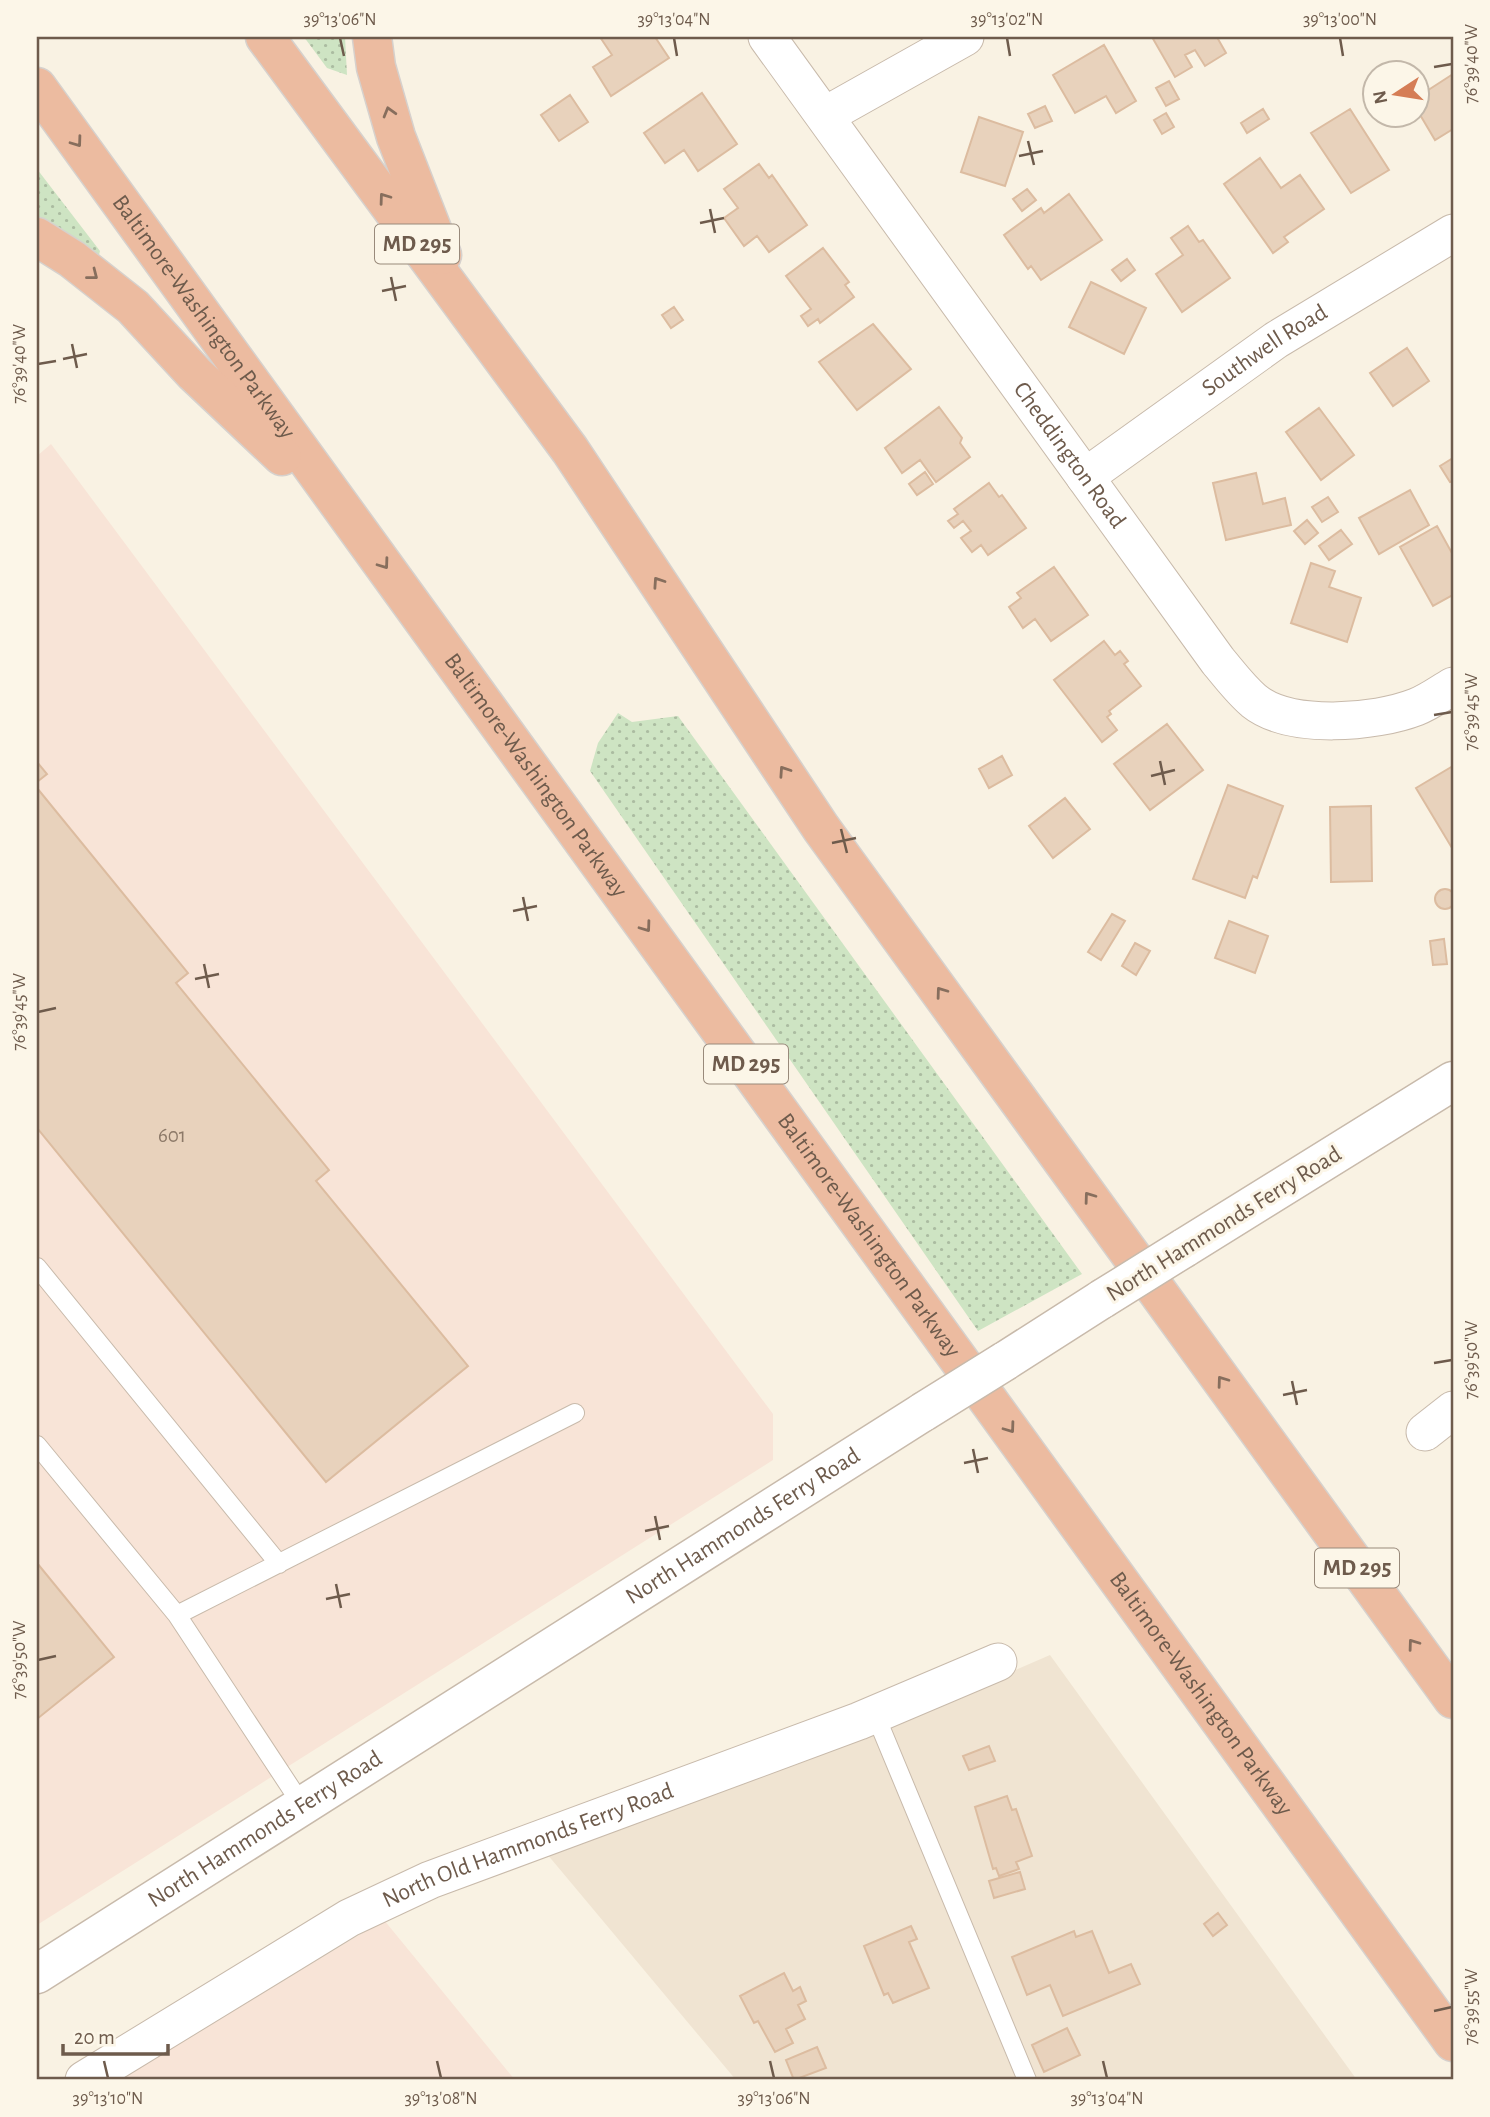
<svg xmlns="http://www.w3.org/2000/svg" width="1490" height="2117" font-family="'Alegreya Sans',sans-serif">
	<defs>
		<pattern id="grass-dots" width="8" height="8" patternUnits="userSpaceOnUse" patternTransform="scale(1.75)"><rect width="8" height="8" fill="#cee4c3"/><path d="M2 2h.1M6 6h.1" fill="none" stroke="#abbca1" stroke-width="1.8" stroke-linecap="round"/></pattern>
	</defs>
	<rect width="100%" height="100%" fill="#f9f2e3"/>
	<path fill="#f0e4d2" d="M1050,1655L1357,2080H736L547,1854L867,1734Z"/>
	<path fill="#f8e4d7" d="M51,444L773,1414V1460L37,1925V456Z
		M384,1920L515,2080H118Z"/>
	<path fill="url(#grass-dots)" d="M304,37H345L347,75L327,68Z
		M37,169L100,251L97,263L37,227Z
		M618,713L632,722L678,716L1082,1274L978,1331L590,771L598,743Z"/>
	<path fill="#e8d2bc" stroke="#dcbca0" stroke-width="2" d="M600,37H655L669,58L611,96L593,67L612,55Z
		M1152,37H1222L1218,39L1226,53L1205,66L1195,50L1185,55L1192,67L1175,77Z
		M1104,45L1136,101L1116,113L1106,96L1075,113L1053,75Z
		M1453,74V129L1435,140L1416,108V98Z
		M1169,81L1179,99L1166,106L1156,88Z
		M702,93L737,144L698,171L684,150L665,163L644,133Z
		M570,95L588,122L559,141L541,115Z
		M1045,106L1052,121L1035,128L1028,114Z
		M1263,109L1269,119L1247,133L1241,123Z
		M1350,109L1389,170L1351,193L1311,133Z
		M1166,113L1174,127L1162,134L1154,120Z
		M1394,116H1409L1410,118L1398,124Z
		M979,117L1023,132L1005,186L961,172Z
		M1260,158L1281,188L1300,175L1324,209L1284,237L1288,242L1273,253L1224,184Z
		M759,164L769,178L772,175L807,225L769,252L757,236L744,246L724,218L738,208L724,189Z
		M1027,189L1036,200L1022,211L1013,199Z
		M1069,194L1102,240L1041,280L1031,266L1028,269L1004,235L1041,208L1044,213Z
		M1188,226L1199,242L1203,240L1230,278L1182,312L1156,274L1183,255L1171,238Z
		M823,248L849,282L845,285L854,297L820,323L818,319L808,326L801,316L811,309L786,276Z
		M1127,259L1135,270L1121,281L1112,270Z
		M1091,282L1146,308L1124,354L1069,327Z
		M674,307L683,320L671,328L662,315Z
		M873,324L911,369L857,410L819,362Z
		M1407,348L1429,381L1393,406L1370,373Z
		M939,407L962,438L960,443L970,457L936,482L920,460L902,473L885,448Z
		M1319,408L1354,455L1321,480L1286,432Z
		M1453,458V481L1450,482L1440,466Z
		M925,472L933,484L917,495L909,484Z
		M1256,473L1263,504L1285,498L1291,525L1226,540L1213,483Z
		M989,483L999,497L1002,495L1026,528L988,555L981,545L972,552L961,538L971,531L963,521L954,528L948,521L958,514L954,509Z
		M1410,490L1429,525L1379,554L1359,518Z
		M1328,497L1338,512L1322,522L1312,507Z
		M1307,520L1318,533L1305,544L1294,531Z
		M1437,526L1453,555V595L1433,606L1400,547Z
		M1341,530L1352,544L1329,560L1319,546Z
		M1311,563L1335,571L1329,587L1361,598L1347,642L1291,623Z
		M1054,567L1088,615L1051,641L1035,619L1023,628L1009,607L1021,598L1017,593Z
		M1104,641L1115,655L1120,651L1128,661L1124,664L1141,686L1109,711L1111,714L1107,717L1117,730L1102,742L1054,680Z
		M1167,724L1203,770L1150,810L1114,764Z
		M1002,756L1012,775L989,788L979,769Z
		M37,762L47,774L37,782Z
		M1453,766V847L1452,848L1416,788Z
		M1228,785L1283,806L1257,878L1253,876L1245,898L1193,879Z
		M37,788L188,973L176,983L329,1170L316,1181L468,1366L326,1482L37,1128Z
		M1065,798L1090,829L1053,858L1029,826Z
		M1371,806L1372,881L1331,882L1330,807Z
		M1435 899a10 10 0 1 1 20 0a10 10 0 1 1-20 0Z
		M1112,914L1125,921L1101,960L1088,952Z
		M1229,921L1268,936L1255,973L1215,958Z
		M1444,939L1447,964L1433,965L1430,941Z
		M1135,943L1150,951L1136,975L1122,966Z
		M37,1563L114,1657L37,1719Z
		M989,1746L995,1761L969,1770L963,1756Z
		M1007,1796L1012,1810L1016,1809L1032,1856L1016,1862L1019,1869L999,1876L996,1868L993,1869L975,1807Z
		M1020,1872L1025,1889L994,1898L989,1881Z
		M1218,1913L1227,1925L1213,1936L1204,1924Z
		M911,1926L917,1939L909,1942L929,1988L893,2003L888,1993L884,1995L864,1946Z
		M1074,1931L1076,1937L1092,1931L1109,1973L1131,1964L1140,1984L1063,2016L1050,1985L1027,1995L1012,1957Z
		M784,1973L793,1991L800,1987L806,2001L798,2005L805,2019L786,2029L793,2043L775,2052L758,2021L754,2023L740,1996Z
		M1067,2028L1080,2055L1044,2072L1032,2045Z
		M817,2047L826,2068L794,2080L786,2060Z"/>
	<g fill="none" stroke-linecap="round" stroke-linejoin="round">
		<defs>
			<path id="service" d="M37,1267L279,1564
				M37,1445L177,1615L302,1805
				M177,1615L575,1413
				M875,1714L1027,2080"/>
			<g id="minor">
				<path id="s1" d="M767,37L1218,661C1229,674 1240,689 1254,701C1290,730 1375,723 1416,707C1429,702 1441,693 1453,686"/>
				<path d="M826,115L965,37"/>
				<path id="s2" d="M1085,477L1276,340L1453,233"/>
				<path d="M1425,1432L1453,1410"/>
				<path id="s3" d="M84,2080L349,1918L430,1880L859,1721L998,1662"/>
			</g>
			<g id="tertiary">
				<path d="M1184,1248L1453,1081"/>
				<path d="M1005,1361L1102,1299"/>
				<path id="s4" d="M37,1974L923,1412"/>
			</g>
			<g id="motorway">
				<path d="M265,37L570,450L821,828L1453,1699"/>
				<path d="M372,37L376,67L396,137L442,255"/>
				<path id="s5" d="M37,87L1453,2042"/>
				<path d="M37,237L72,259L133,307L194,373L282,456"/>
			</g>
		</defs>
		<use href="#service" stroke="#c8baab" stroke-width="20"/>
		<use href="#minor" stroke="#c8baab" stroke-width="39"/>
		<use href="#tertiary" stroke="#c8baab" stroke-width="41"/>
		<use href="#motorway" stroke="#d6d1cd" stroke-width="41"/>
		<use href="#service" stroke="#fff" stroke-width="18"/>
		<use href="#minor" stroke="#fff" stroke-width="37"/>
		<use href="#tertiary" stroke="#fff" stroke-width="38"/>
		<use href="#motorway" stroke="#ecbba0" stroke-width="38"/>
		<defs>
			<path id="tertiary-bridge" d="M1102,1299L1184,1248
				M923,1412L1005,1361"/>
		</defs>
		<use href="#tertiary-bridge" stroke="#c8baab" stroke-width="41" stroke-linecap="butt"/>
		<use href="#tertiary-bridge" stroke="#fff" stroke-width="38"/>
	</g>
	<defs><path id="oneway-chevron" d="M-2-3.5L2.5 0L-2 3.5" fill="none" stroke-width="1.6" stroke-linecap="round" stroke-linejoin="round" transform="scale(1.75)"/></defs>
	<g stroke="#876e5d">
		<use href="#oneway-chevron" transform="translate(389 112) rotate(-106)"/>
		<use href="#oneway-chevron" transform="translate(77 142) rotate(54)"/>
		<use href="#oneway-chevron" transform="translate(384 198) rotate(-126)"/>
		<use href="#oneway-chevron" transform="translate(93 275) rotate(38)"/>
		<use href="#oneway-chevron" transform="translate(384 564) rotate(54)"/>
		<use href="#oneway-chevron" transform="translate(658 582) rotate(-124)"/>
		<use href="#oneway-chevron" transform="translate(784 771) rotate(-124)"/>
		<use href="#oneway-chevron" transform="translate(646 927) rotate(54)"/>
		<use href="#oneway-chevron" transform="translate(941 992) rotate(-126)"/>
		<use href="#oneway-chevron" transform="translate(1089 1197) rotate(-126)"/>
		<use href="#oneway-chevron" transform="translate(1222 1381) rotate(-126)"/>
		<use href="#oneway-chevron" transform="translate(1010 1428) rotate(54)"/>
		<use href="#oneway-chevron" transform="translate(1413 1644) rotate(-126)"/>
	</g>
	<path fill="none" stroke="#6e5b4c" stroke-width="2.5" d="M340,38L344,56M674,38L677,56M1007,38L1010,56M1340,38L1343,56M1434,67L1452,64M1028,141L1034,165M1019,156L1043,151M710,209L715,233M700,223L724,218M391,277L396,301M382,291L406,286M72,344L77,368M63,359L87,354M38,364L56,361M1434,715L1452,712M1160,761L1165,785M1151,776L1175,770M841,829L847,853M832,843L856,838M523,897L528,921M513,911L537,906M204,964L209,988M195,979L219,974M38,1012L56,1008M1434,1363L1452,1360M1292,1381L1297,1405M1283,1395L1307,1390M973,1449L978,1473M964,1463L988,1458M655,1516L660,1540M645,1531L669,1526M336,1584L341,1608M326,1599L350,1594M38,1660L56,1656M1434,2011L1452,2007M104,2061L108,2078M437,2061L441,2078M770,2061L774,2078M1103,2061L1107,2078"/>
	<g text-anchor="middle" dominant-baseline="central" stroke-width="6" stroke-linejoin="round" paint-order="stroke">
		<g font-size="21" fill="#8c7968">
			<text x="172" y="1135">601</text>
		</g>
		<g fill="#fcf6e8" stroke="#998a7b" stroke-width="2">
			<rect x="375" y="224.5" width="84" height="39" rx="5"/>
			<rect x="704" y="1044.5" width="84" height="39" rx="5"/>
			<rect x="1315" y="1548.5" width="84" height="39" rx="5"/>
		</g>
		<g font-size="23" font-weight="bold" fill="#6e5b4c">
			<text x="417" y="244">MD 295</text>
			<text x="746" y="1064">MD 295</text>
			<text x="1357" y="1568">MD 295</text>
		</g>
		<g font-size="24" fill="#6e5b4c" stroke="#fcf6e8">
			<text stroke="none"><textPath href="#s5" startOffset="284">Baltimore-Washington Parkway</textPath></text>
			<text stroke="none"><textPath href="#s2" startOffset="220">Southwell Road</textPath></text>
			<text stroke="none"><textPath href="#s1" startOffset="516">Cheddington Road</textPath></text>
			<text stroke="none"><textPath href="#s5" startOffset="850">Baltimore-Washington Parkway</textPath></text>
			<text transform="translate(1224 1224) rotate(-32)">North Hammonds Ferry Road</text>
			<text stroke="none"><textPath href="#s5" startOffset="1418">Baltimore-Washington Parkway</textPath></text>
			<text stroke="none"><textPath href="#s4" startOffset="836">North Hammonds Ferry Road</textPath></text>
			<text stroke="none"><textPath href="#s5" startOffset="1984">Baltimore-Washington Parkway</textPath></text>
			<text stroke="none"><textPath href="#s4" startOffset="270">North Hammonds Ferry Road</textPath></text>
			<text stroke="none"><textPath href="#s3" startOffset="504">North Old Hammonds Ferry Road</textPath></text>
		</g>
	</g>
	<rect width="1490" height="2117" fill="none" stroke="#fcf6e8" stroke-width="77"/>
	<g transform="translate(1396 94) rotate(258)"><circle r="33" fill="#fcf6e8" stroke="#c3b8aa" stroke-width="2"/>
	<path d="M0-5L12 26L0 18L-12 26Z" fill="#d57d55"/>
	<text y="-10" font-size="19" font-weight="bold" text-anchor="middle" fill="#6e5b4c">N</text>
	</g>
	<path d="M63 2044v10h105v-10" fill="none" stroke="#6e5b4c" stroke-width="3.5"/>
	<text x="74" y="2044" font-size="21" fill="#6e5b4c" stroke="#fcf6e8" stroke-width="5" paint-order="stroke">20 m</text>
	<rect x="38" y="38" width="1414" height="2040" fill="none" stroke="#6e5b4c" stroke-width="2.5"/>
	<g font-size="18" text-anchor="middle" fill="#6e5b4c">
		<text x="340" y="25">39°13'06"N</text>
		<text x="674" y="25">39°13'04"N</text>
		<text x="1007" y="25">39°13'02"N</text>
		<text x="1340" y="25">39°13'00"N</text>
		<text transform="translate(1471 64) rotate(-90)" y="6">76°39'40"W</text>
		<text transform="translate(19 364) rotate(-90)" y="6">76°39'40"W</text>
		<text transform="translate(1471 712) rotate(-90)" y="6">76°39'45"W</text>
		<text transform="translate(19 1012) rotate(-90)" y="6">76°39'45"W</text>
		<text transform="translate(1471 1360) rotate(-90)" y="6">76°39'50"W</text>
		<text transform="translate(19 1660) rotate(-90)" y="6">76°39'50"W</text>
		<text transform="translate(1471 2007) rotate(-90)" y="6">76°39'55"W</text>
		<text x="108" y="2104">39°13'10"N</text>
		<text x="441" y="2104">39°13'08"N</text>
		<text x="774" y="2104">39°13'06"N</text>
		<text x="1107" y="2104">39°13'04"N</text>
	</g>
</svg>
